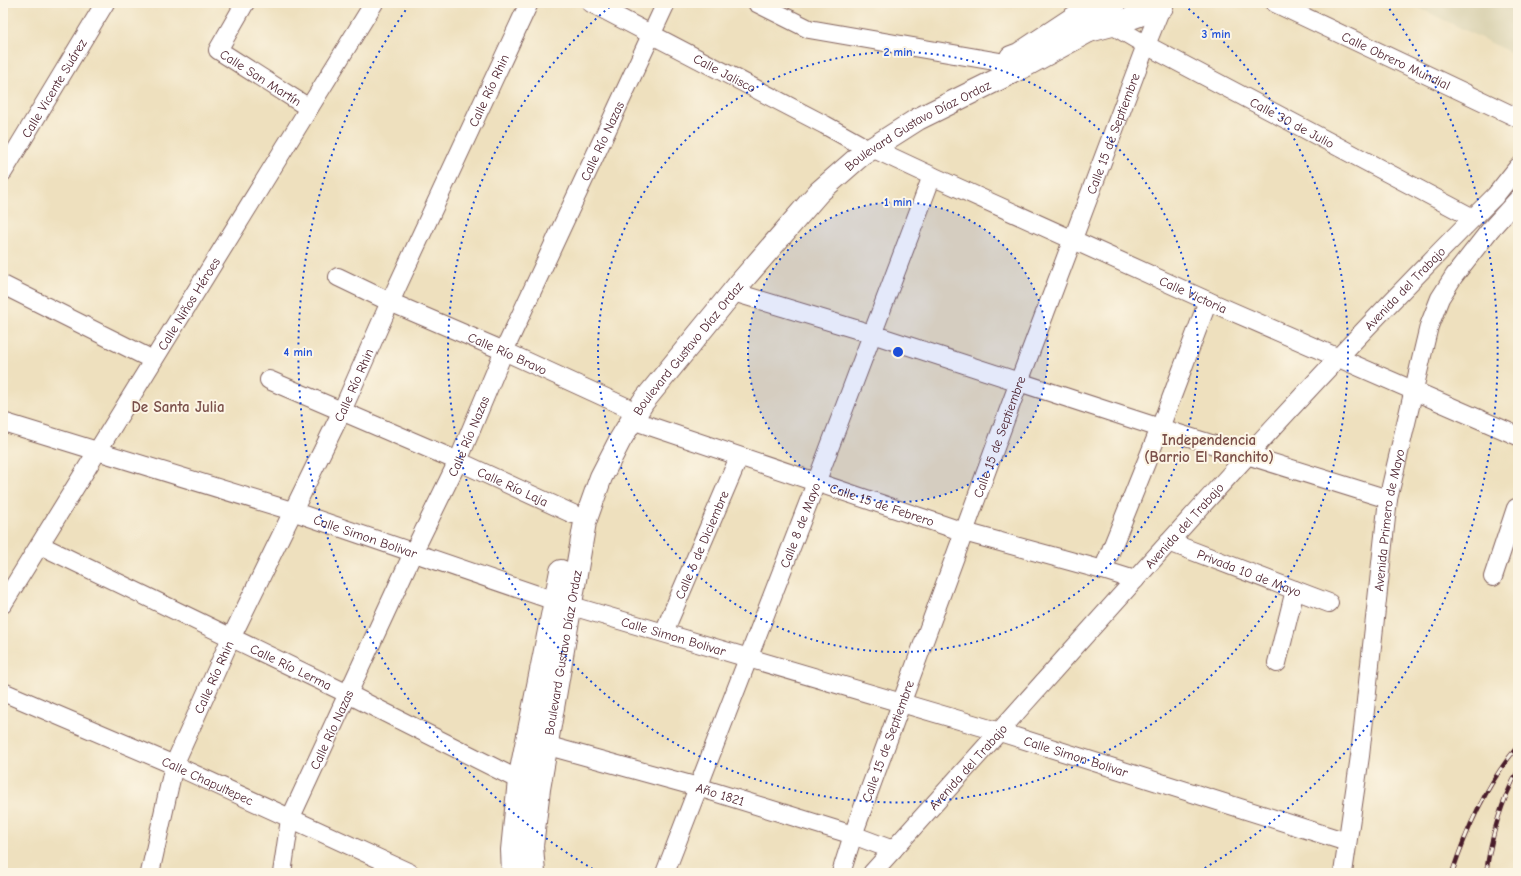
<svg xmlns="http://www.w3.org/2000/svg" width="1521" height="876" font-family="'Comic Neue',sans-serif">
	<rect width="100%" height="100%" fill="#fcf5e5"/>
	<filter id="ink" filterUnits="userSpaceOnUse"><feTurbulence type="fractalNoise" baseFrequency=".025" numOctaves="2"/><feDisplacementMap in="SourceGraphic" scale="8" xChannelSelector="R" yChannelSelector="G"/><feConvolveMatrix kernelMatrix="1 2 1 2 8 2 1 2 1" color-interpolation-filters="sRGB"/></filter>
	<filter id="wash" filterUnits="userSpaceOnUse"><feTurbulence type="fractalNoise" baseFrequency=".012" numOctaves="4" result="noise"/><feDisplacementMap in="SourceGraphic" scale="16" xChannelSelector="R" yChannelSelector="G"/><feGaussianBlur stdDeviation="0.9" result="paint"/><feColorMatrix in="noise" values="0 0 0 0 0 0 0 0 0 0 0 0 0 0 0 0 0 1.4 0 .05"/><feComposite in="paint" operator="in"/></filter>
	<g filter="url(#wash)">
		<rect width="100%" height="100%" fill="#eee0be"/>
		<path fill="#dcd4b4" d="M1409,3H1518V56Z"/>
	</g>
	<g filter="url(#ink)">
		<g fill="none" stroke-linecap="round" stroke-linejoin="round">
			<defs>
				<g id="minor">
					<path id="s1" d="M245,3L218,50L309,108"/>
					<path id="s2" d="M591,3L825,125L859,144"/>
					<path d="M757,3L809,29L1000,62"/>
					<path id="s3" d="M1275,3L1518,118"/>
					<path id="s4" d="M1112,25L1146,45L1473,218"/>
					<path id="s5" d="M872,148L932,176L1208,301L1518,436"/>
					<path id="s6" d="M3,172L105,3"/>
					<path id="s7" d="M338,277L390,302L504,351L626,407"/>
					<path d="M3,285L153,360"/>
					<path d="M733,292L872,334L1160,428L1388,499"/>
					<path id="s8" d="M269,380L458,461L573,514"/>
					<path id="s9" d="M632,420L964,532L1103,570L1135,580"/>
					<path id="s10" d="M3,422L292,511L555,601L1000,732L1347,842"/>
					<path id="s11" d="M1169,542L1329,603"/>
					<path id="s12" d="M40,545L348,694L519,780"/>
					<path d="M1103,570L1160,428L1208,301"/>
					<path d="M1493,577L1516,508L1518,509"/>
					<path id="s13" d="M3,604L374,3"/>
					<path id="s14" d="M664,632L739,457"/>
					<path d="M1277,663L1295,590"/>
					<path id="s15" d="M3,692L174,765L410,873"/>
					<path id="s16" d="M545,745L698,787L853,835L893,850"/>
					<path id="s17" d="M150,873L174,765L231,638L342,411L390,302L529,3"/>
					<path id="s18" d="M282,873L290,819L413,553L458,461L504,351L666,3"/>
					<path id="s19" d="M665,873L816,483L932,176"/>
					<path id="s20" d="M841,873L853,835L1019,382L1146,45L1163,3"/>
					<path id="s21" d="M872,873C1078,646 1278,412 1495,196L1518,167"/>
					<path id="s22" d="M1343,873L1360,756L1388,499L1429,326L1440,298L1454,276L1490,230L1518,199"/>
				</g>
				<g id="major">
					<path d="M1089,31L1112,25L1162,7"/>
					<path d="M1011,57L1019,54L1075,17L1089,3"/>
					<path d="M513,873L512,850L519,780L561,571"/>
					<path id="s23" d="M534,873L532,846L539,789L585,522L601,477L620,440L643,402L740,283L819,192L860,156L918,119L1023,67L1089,31L1115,3"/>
				</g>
			</defs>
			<use href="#minor" stroke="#83635e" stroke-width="20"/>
			<use href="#major" stroke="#83635e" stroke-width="24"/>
			<use href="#minor" stroke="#fff" stroke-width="18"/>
			<use href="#major" stroke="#fff" stroke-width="22"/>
			<defs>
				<path id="rail" d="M1452,873C1467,828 1487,783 1518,746
					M1486,873C1491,838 1501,802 1518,771"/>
			</defs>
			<use href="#rail" stroke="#4a1f2b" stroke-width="4.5"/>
			<use href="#rail" stroke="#fcf5e5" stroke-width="3" stroke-dasharray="9" stroke-linecap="butt"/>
		</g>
	</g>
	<circle cx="898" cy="352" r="150" fill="#1d4ed8" fill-opacity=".12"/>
	<g fill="none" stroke="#1d4ed8" stroke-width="2" stroke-dasharray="2 4">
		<circle cx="898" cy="352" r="150"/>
		<circle cx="898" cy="352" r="300"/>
		<path d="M1184 5A450 450 0 1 1 612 5"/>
		<path d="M598 872A600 600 0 0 1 410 4M1386 4A600 600 0 0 1 1198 872"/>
	</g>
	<g text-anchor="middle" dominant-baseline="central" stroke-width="4" stroke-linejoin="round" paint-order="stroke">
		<g font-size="13" fill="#4a1f2b" stroke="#fcf5e5">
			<text stroke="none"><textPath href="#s3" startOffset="134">Calle Obrero Mundial</textPath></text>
			<text stroke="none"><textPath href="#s2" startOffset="151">Calle Jalisco</textPath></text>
			<text stroke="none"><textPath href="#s1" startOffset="105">Calle San Martín</textPath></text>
			<text stroke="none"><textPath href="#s6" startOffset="98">Calle Vicente Suárez</textPath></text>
			<text stroke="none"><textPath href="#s17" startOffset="855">Calle Río Rhin</textPath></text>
			<text stroke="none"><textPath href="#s4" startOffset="205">Calle 30 de Julio</textPath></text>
			<text stroke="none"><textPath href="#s23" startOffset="883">Boulevard Gustavo Díaz Ordaz</textPath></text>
			<text stroke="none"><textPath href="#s20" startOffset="788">Calle 15 de Septiembre</textPath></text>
			<text stroke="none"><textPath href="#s18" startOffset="801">Calle Río Nazas</textPath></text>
			<text stroke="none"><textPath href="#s21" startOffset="791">Avenida del Trabajo</textPath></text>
			<text stroke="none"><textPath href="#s5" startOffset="353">Calle Victoria</textPath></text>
			<text stroke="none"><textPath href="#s13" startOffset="353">Calle Niños Héroes</textPath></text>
			<text stroke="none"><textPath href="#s23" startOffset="559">Boulevard Gustavo Díaz Ordaz</textPath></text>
			<text stroke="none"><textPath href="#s7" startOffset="186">Calle Río Bravo</textPath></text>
			<text stroke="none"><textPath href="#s17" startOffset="531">Calle Río Rhin</textPath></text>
			<text stroke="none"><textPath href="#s18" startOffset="477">Calle Río Nazas</textPath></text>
			<text stroke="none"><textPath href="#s20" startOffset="464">Calle 15 de Septiembre</textPath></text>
			<text stroke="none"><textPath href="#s8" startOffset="266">Calle Río Laja</textPath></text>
			<text stroke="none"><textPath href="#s9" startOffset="264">Calle 15 de Febrero</textPath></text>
			<text stroke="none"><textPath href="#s22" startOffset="356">Avenida Primero de Mayo</textPath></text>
			<text stroke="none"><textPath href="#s19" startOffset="373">Calle 8 de Mayo</textPath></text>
			<text stroke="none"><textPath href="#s21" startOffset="467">Avenida del Trabajo</textPath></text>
			<text stroke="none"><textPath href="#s10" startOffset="380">Calle Simon Bolivar</textPath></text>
			<text stroke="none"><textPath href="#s14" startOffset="95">Calle 6 de Diciembre</textPath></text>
			<text stroke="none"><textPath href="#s11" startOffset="86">Privada 10 de Mayo</textPath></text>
			<text stroke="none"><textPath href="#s10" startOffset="704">Calle Simon Bolivar</textPath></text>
			<text stroke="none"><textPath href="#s23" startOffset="223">Boulevard Gustavo Díaz Ordaz</textPath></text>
			<text stroke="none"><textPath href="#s12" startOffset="279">Calle Río Lerma</textPath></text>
			<text stroke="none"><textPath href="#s17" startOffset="207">Calle Río Rhin</textPath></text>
			<text stroke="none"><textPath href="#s18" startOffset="153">Calle Río Nazas</textPath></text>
			<text stroke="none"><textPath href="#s20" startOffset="140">Calle 15 de Septiembre</textPath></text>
			<text stroke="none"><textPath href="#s10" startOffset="1124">Calle Simon Bolivar</textPath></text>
			<text stroke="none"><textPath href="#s21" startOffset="143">Avenida del Trabajo</textPath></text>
			<text stroke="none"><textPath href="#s15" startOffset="223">Calle Chapultepec</textPath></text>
			<text stroke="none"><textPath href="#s16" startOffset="182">Año 1821</textPath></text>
		</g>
		<g font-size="15" font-weight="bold" fill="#7a4f49" stroke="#fcf5e5">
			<text x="178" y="407">De Santa Julia</text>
			<text x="1209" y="440">Independencia<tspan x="1209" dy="17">(Barrio El Ranchito)</tspan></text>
		</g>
	</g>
	<circle cx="898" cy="352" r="6" fill="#1d4ed8" stroke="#fcf5e5" stroke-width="2"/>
	<g font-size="12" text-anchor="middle" font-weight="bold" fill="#1d4ed8" stroke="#fcf5e5" stroke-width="4" stroke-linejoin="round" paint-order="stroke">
		<text x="1216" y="38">3 min</text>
		<text x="898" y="56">2 min</text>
		<text x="898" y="206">1 min</text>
		<text x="298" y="356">4 min</text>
	</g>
	<rect width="1521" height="876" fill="none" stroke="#fcf5e5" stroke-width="16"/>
</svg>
